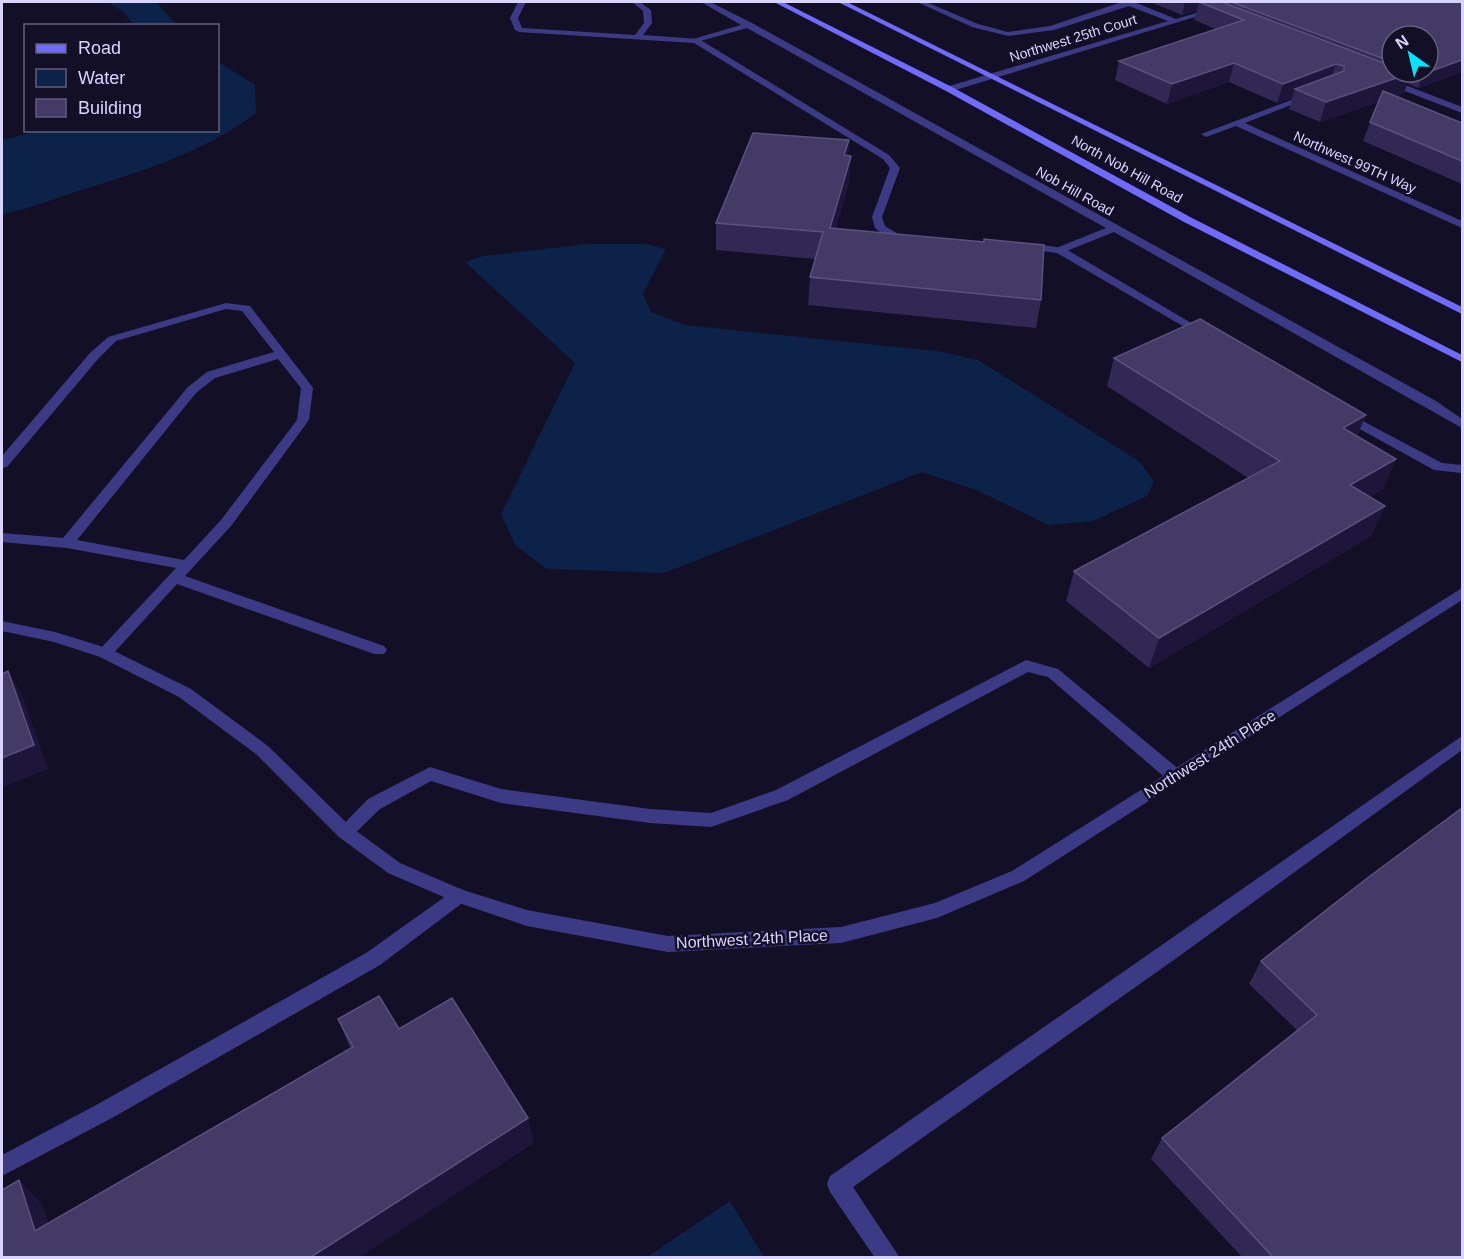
<svg xmlns="http://www.w3.org/2000/svg" width="1464" height="1259" font-family="Arial,sans-serif">
	<rect width="100%" height="100%" fill="#130f26"/>
	<path fill="#0c2248" d="M107,2H156L177,25H133L124,12Z
		M218,62L255,85L256,113C202,154 136,173 72,193C49,201 25,210 2,214V140L42,130H218Z
		M588,244H647L666,249L643,294L651,312L685,325L937,351L978,360L1139,461L1154,481L1147,496L1093,521L1049,525L976,490L922,472L664,573L547,569L516,546L501,514L575,363L465,262L483,256Z
		M730,1201L764,1257H647Z"/>
	<g fill="none" stroke-linecap="round" stroke-linejoin="round">
		<path fill="#3d3a85" fill-rule="evenodd" d="M518,2H526L518,18L522,28L635,35L644,23L643,11L632,2H640L651,10L652,23L643,35L699,39L889,155L900,168L882,217L885,226L898,234L914,238C902,246 885,237 875,228L872,217L890,168L883,159L694,43L519,32L515,30L510,18Z
			M1026,243L1064,248L1210,334L1208,336H1200L1057,253L1022,248L1021,246Z
			M226,303L250,306L311,385L313,388L309,420L231,526L185,576L384,646L387,650L384,654H374L177,584L110,657H100L97,653L100,649L176,568L67,548L2,542V533L63,538L188,387L207,372L274,352L242,311L226,309L116,341L98,359L7,467L2,468V456L90,353L108,337ZM278,359L301,388L297,420L221,520L184,560L77,540L196,393L215,378Z
			M1344,411L1442,463L1462,465V473L1434,470L1340,418L1338,415Z
			M1026,660L1058,669L1181,771L1183,776L1181,781L1175,783L1169,781L1048,677L1028,672L788,800L711,827L650,823L501,803L431,781L380,809L351,837L345,839L339,837L336,832L368,799L430,767L501,789L650,809L711,813L776,790Z
			M1462,736V750L1178,957L853,1187L900,1258H875L830,1192L827,1184L830,1176Z
			M459,888L465,891L468,896L465,901L380,965L112,1118L2,1176V1155L98,1104L366,953L453,891Z"/>
		<path fill="#3d3a85" fill-rule="evenodd" d="M701,2H710L752,23L1436,401L1462,419V428L1114,232L1064,252H1056V248L1106,228L747,28L693,43V39L741,25Z
			M917,2H926L978,24L1008,32L1050,26L1122,2H1134L1176,19L1233,2H1244L949,92L945,89L946,87L1168,21L1129,6L1054,30L1008,36L972,27Z
			M1387,78L1462,107V113L1384,83L1383,81Z
			M1307,94L1314,96L1245,123L1462,221V228L1236,126L1206,137L1201,134Z
			M1462,588V600L1024,881L937,918L841,943L668,952L527,926L453,901L388,873L339,837L256,754L179,697L100,657L54,642L2,631V621L55,632L110,649L191,689L268,746L351,827L400,863L463,890L527,910L668,936L841,927L935,903L1012,871Z"/>
		<path fill="#6f6bff" fill-rule="evenodd" d="M774,2H783L952,87L1192,218L1462,355V362L1184,222L946,91Z
			M838,2H847L1462,307V314Z"/>
	</g>
	<path fill="#312854" fill-rule="evenodd" d="M1150,2H1462V72L1418,88L1407,83L1404,93L1394,96L1462,123V184L1363,141L1378,102L1320,122L1289,109L1292,98L1277,103L1229,82L1167,104L1115,80L1119,61L1216,29L1194,20L1197,10L1182,15ZM1392,36L1428,72H1392Z
		M849,140L848,155L851,156L849,182L836,228L1041,300L1036,328L808,305L810,277L815,259L716,250V223Z
		M1114,358L1366,415L1357,436L1396,459L1383,489L1369,497L1385,506L1371,536L1149,668L1066,601L1074,571L1248,478L1107,386Z
		M1370,876L1462,1257H1242L1151,1159L1162,1138L1298,1031L1249,984L1261,961Z
		M338,1019L399,1029L534,1143L2,1257L19,1180L42,1205L48,1223L350,1048Z"/>
	<path fill="#1d163a" d="M1185,2H1225L1210,7L1199,2L1197,10L1182,15Z
		M1462,60V72L1418,88L1423,74Z
		M1234,63L1229,82L1167,104L1172,84Z
		M1336,64L1329,84L1295,89L1292,98L1277,103L1283,84Z
		M1411,73L1404,93L1320,122L1326,102Z
		M849,140L847,166L844,155Z
		M851,156L849,182L828,255L830,228Z
		M1366,415L1353,444L1343,428Z
		M1396,459L1383,489L1338,515L1350,485Z
		M1385,506L1371,536L1149,668L1159,638Z
		M8,671L22,695L48,769L2,788V758Z
		M528,1118L534,1143L360,1257H311Z
		M19,1180L42,1205L58,1254L35,1231Z"/>
	<path fill="#433a66" stroke="#5a527e" stroke-width="1.5" d="M1199,2H1222L1392,66V72H1408L1411,73L1326,102L1295,89L1344,71V66L1336,64L1283,84L1234,63L1172,84L1119,61L1244,20Z
		M1231,2H1462V60L1423,74L1418,72H1428V36H1392V62Z
		M1383,91L1462,123V161L1370,122Z
		M753,133L849,140L844,155L851,156L830,228L984,242V239L1044,245L1041,300L810,277L823,232L716,223Z
		M1200,319L1366,415L1343,428L1396,459L1350,485L1385,506L1159,638L1074,571L1280,461L1114,358Z
		M8,671L34,745L2,758V674Z
		M1462,808V1257H1273L1162,1138L1317,1015L1261,961L1370,876Z
		M379,996L399,1029L452,998L528,1118L311,1257H2V1190L19,1180L35,1231L353,1047L338,1019Z"/>
	<g text-anchor="middle" dominant-baseline="central" stroke-width="5" stroke-linejoin="round" paint-order="stroke">
		<g font-size="14" fill="#d9d4ff" stroke="#130f26">
			<text transform="translate(1073 38) rotate(-17)">Northwest 25th Court</text>
			<text transform="translate(1355 162) rotate(24)">Northwest 99TH Way</text>
			<text transform="translate(1127 169) rotate(29)">North Nob Hill Road</text>
			<text transform="translate(1075 191) rotate(29)">Nob Hill Road</text>
		</g>
		<g font-size="16" fill="#d9d4ff" stroke="#130f26">
			<text transform="translate(1210 754) rotate(-32)">Northwest 24th Place</text>
			<text transform="translate(752 939) rotate(-3)">Northwest 24th Place</text>
		</g>
	</g>
	<rect width="1464" height="1259" fill="none" stroke="#d9d4ff" stroke-width="6"/>
	<rect x="24" y="24" width="195" height="108" fill="#130f26" stroke="#625e7d" stroke-width="1.5"/>
	<rect x="36" y="44" width="30" height="9" fill="#6f6bff" stroke="#625e7d" stroke-width="1.5"/>
	<text x="78" y="54" font-size="18" fill="#d9d4ff">Road</text>
	<rect x="36" y="69" width="30" height="18" fill="#0c2248" stroke="#625e7d" stroke-width="1.5"/>
	<text x="78" y="84" font-size="18" fill="#d9d4ff">Water</text>
	<rect x="36" y="99" width="30" height="18" fill="#433a66" stroke="#625e7d" stroke-width="1.5"/>
	<text x="78" y="114" font-size="18" fill="#d9d4ff">Building</text>
	<g transform="translate(1410 54) rotate(326)"><circle r="28" fill="#130f26" stroke="#625e7d" stroke-width="1.5"/>
	<path d="M0-4.5L10 22L0 15L-10 22Z" fill="#00e5ff"/>
	<text y="-9" font-size="16" font-weight="bold" text-anchor="middle" fill="#d9d4ff">N</text>
	</g>
</svg>
